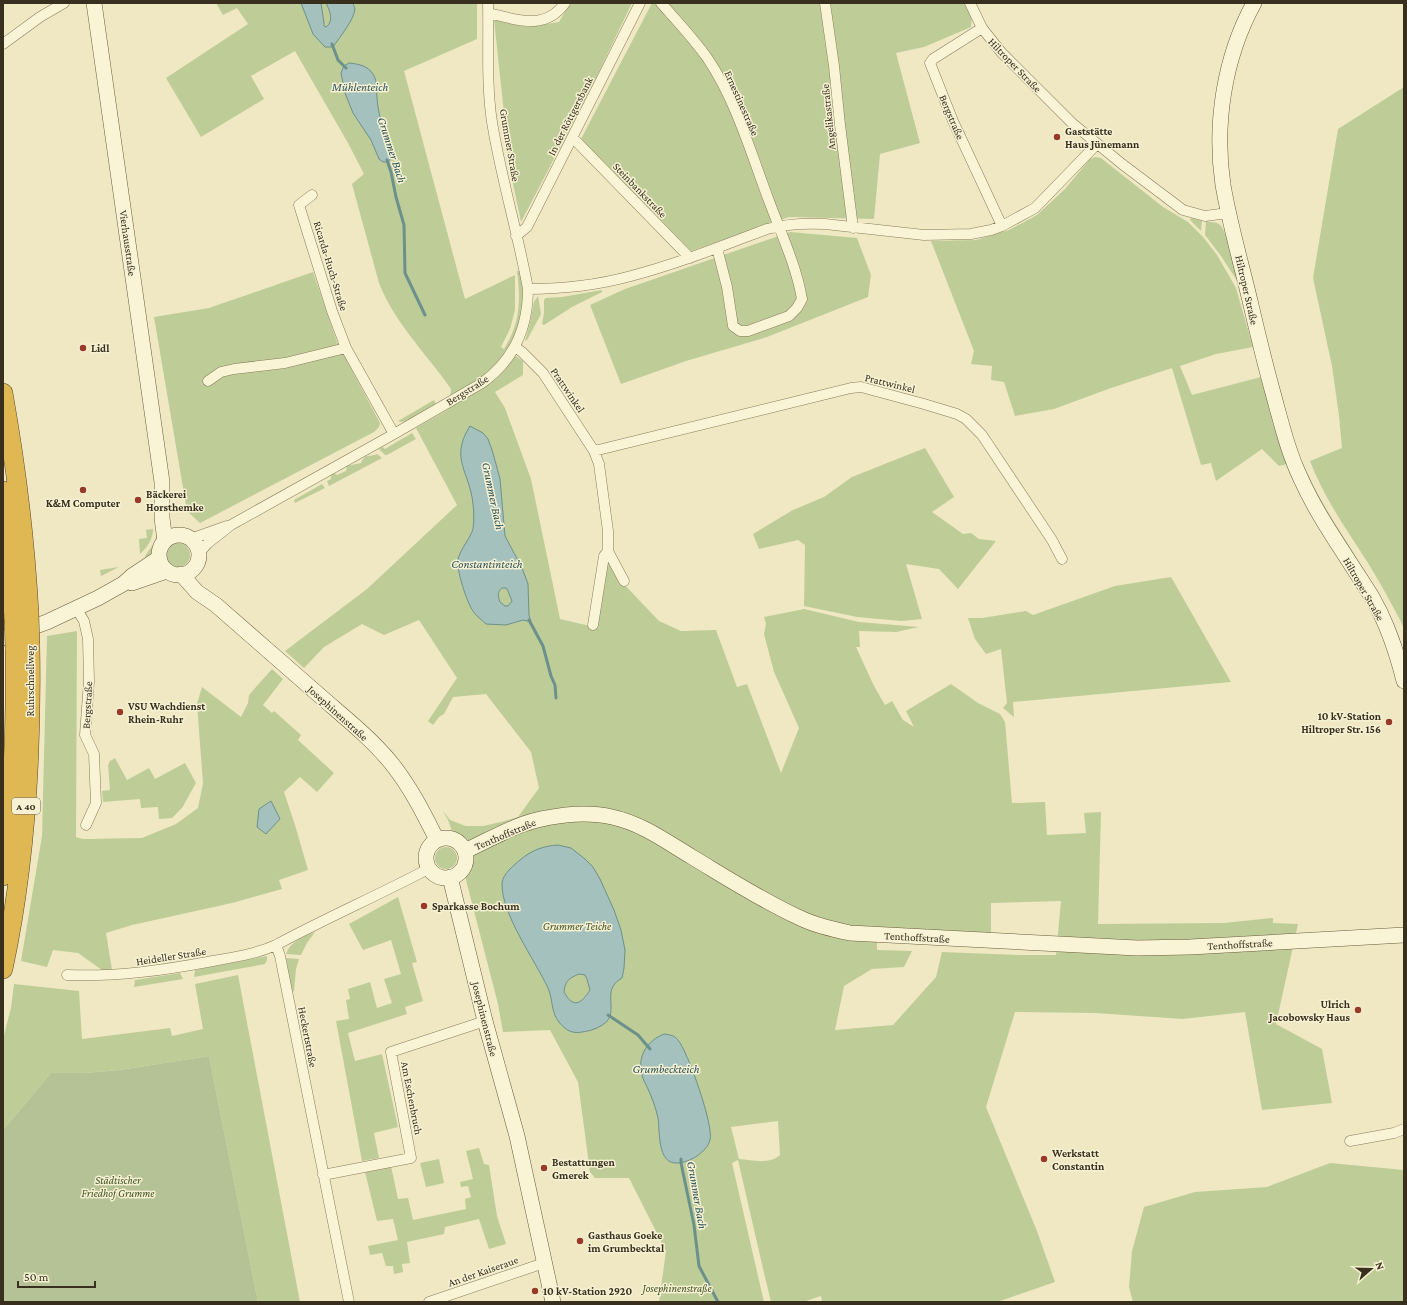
<svg xmlns="http://www.w3.org/2000/svg" width="1407" height="1305" font-family="'Crimson Pro',serif">
	<rect width="100%" height="100%" fill="#efe8c3"/>
	<path fill="#becd97" fill-rule="evenodd" d="M216,3H477V39L404,71L465,299L515,275V310L510,329L501,347L504,349C520,323 521,301 517,271H520C526,301 522,323 507,350L523,361V375L495,392L505,408L531,479L560,619L590,626L597,629L607,560L617,577L659,621L681,631L716,630L737,687L747,684L781,773L799,728L774,672L764,634L766,624L764,617L804,609L859,622L919,627L896,632L859,631L860,647H856L874,686L885,705L892,701L903,720L914,727L906,711L951,684L978,703L1000,714L1005,722L1012,803L1045,802L1047,835L1086,833L1084,813L1101,812L1098,924L1224,923L1273,918V923L1298,924L1276,1024L1322,1049L1332,1103L1262,1110L1245,1012L1183,1019L1095,1013L1015,1012L986,1107L1037,1231L1055,1282L997,1302H822L821,1296L803,1302H771L764,1273L738,1160L732,1163L764,1302H659L666,1251L629,1178H595L590,1172L578,1082L550,1030L503,1032L498,1004L457,845L448,820L443,811L450,820L466,826H483L501,822L518,817L539,788L531,752L486,694L453,697L444,714L439,717L433,725L428,721L457,678L419,620L384,635L362,624L324,647L304,668L285,651L367,589L457,505L416,428L449,409L451,389C427,354 395,324 379,283L352,184L364,174L348,143L295,51L251,76L264,99L201,137L166,78L248,24L237,8L223,15ZM1061,901L1056,955H1019L942,952L936,977L893,1025L835,1030L844,986L872,969L904,967L912,951L877,950V930L991,936V903ZM778,1121L780,1155C769,1165 752,1160 739,1159L731,1127Z
		M570,3H632L593,84L521,222L510,169L494,20L527,27L559,22Z
		M652,3H973L971,27L924,47L896,53L920,143L880,154L874,219L789,217L691,251L581,139Z
		M1404,87V628C1393,606 1381,584 1368,563C1347,530 1324,498 1310,461L1342,448L1339,416L1332,366L1313,278L1338,129Z
		M1095,157L1101,158L1163,207L1188,222L1203,237L1217,255L1236,288L1253,347L1216,354L1180,366L1192,395L1261,377L1273,424L1287,464L1279,466L1262,449L1216,481L1211,463L1201,465L1172,368L1111,388L1054,409L1015,416L1004,382L991,380L992,366L971,364L974,351L931,241L976,240L1009,230L1037,215L1065,189L1090,159Z
		M1191,218L1202,221L1201,231L1190,220Z
		M1206,221C1210,222 1215,222 1219,224C1227,229 1235,269 1237,279H1236L1221,256L1205,235Z
		M790,232L857,238L871,275L868,297L767,337L686,361L621,384L590,305L625,289Z
		M313,272L337,342L380,423L379,427L374,432L200,523L187,511L154,317L209,308Z
		M602,290V292L572,307L544,325L542,324L544,313V300L546,298L562,297Z
		M538,296L541,314L527,340L525,341L530,323L534,302Z
		M434,400L436,404L407,421L401,422L398,421Z
		M412,433L416,439L387,455H385L379,449L383,447L385,449Z
		M925,448L954,497L932,512L963,534L971,533L979,539L996,541L958,589L939,569L906,564L922,619L901,621L857,617L804,606L805,545L798,540L759,549L753,534L793,510L824,497L852,477Z
		M377,454L382,458L329,486L327,481L331,479V475L334,473L337,475L346,471L347,466L361,463C366,452 369,458 377,454Z
		M1302,461C1323,512 1359,556 1384,605C1393,622 1404,642 1404,662L1326,515L1299,462Z
		M322,484L325,488L295,503L294,500Z
		M153,529C153,539 147,548 140,554L139,539L147,538L146,530Z
		M158,533L161,538L154,554L149,561L145,556L154,543Z
		M166 555a12 12 0 1 1 24 0a12 12 0 1 1-24 0Z
		M119,567L101,576L100,570Z
		M1171,577L1231,682L1013,702L1014,717L1003,708L1007,703L1001,649L986,654L975,639L968,618H982L1026,611L1033,615L1115,586Z
		M77,631L76,837L83,839L142,838L176,824L198,808L203,783L197,704L202,687L241,717L248,703L249,695L272,669L283,679L263,705L272,713L274,711L301,735L298,740L334,773L317,792L300,777L284,792L295,825L308,870L279,880L282,889L232,903L132,925L106,933L112,970H102L78,953L53,950L47,967L21,961L42,836L47,636Z
		M115,758L127,780L149,768L155,779L185,763L196,783L182,808L172,818L159,819L158,807L141,808L140,799L103,802L102,791L110,790L108,765L110,761Z
		M435 858a11 11 0 1 1 22 0a11 11 0 1 1-22 0Z
		M398,897L417,962L412,963L423,1001L405,1007L407,1014L348,1033L355,1061L382,1054L398,1127L374,1133L379,1158L362,1161L336,1021L349,1019L346,1000L350,999L348,989L370,982L377,1008L392,1003L384,979L401,974L391,940L363,950L349,924Z
		M315,932L307,943L301,955L286,954C290,942 303,936 315,932Z
		M267,956V960L265,964L194,977L195,970Z
		M286,958L299,959L296,969L294,991L292,992Z
		M180,973L183,979L134,987L135,980Z
		M238,975L300,1302H258L209,1056L120,1070L84,1073H51L3,1130V1039L11,1008L14,984L79,991L82,1039L170,1028L172,1036L203,1029L195,984Z
		M479,1148L484,1164L489,1165L497,1216L506,1244L489,1249L479,1219L445,1227L444,1234L407,1242L410,1263L402,1264L403,1272L394,1274L393,1266H386L382,1253L370,1255L368,1246L398,1240L393,1219L377,1221L365,1172L391,1166L398,1199L408,1198L413,1220L466,1209L465,1199L471,1197L468,1186L461,1187L460,1182L473,1179L466,1151Z
		M439,1159L444,1183L426,1187L420,1163Z
		M1330,1163L1404,1170V1302H1133L1129,1287L1132,1251L1144,1207L1195,1192L1267,1187Z"/>
	<path fill="#b5c296" d="M209,1056L258,1302H3V1130L51,1073H84L120,1070Z"/>
	<path fill="#a5c1bd" stroke="#6c908c" fill-rule="evenodd" d="M301,3H321L324,23V26L326,27C334,21 330,11 326,3H353C353,5 355,7 355,9C354,20 339,38 333,47H325L313,34Z
		M349,63C359,64 368,66 373,74C378,82 376,91 377,98C378,118 387,137 394,154L388,162H383L379,159L371,140L353,113L345,93L341,73L344,66Z
		M470,426L483,433L488,439L493,453L500,479L505,536L522,568L528,584L529,615L531,622L523,620L506,625L486,624C482,620 476,616 473,611C467,603 456,569 458,559C461,548 470,539 473,529C474,522 474,511 473,504C470,472 449,459 470,426ZM502,588H506L508,591L512,601L508,606H505L500,602C498,596 497,592 502,588Z
		M271,801L280,819L266,834L257,827L259,809Z
		M558,845L571,848L585,859L593,867L600,879L614,910L621,930L625,950L624,968L622,978C604,988 614,1002 610,1016C607,1026 591,1031 582,1032C572,1034 565,1030 559,1022C551,1013 553,999 548,988C535,960 501,914 502,883C503,874 513,866 520,860C532,850 543,846 558,845ZM579,974L585,975L587,979L590,990C586,996 579,1007 571,1001C568,999 566,995 564,992C565,981 569,978 579,974Z
		M664,1034C670,1035 674,1035 678,1040C688,1052 714,1126 710,1140C707,1152 689,1163 677,1163C657,1164 660,1131 658,1118C656,1108 652,1098 648,1089C646,1084 643,1080 642,1075C637,1056 647,1041 664,1034Z"/>
	<g fill="none" stroke-linecap="round" stroke-linejoin="round">
		<path stroke="#6c908c" stroke-width="3" d="M332,44L338,60L346,68
			M387,160L391,172L396,197L404,225L405,273L425,315
			M529,620L543,646L551,676L555,685L556,698
			M608,1015L638,1035L650,1049
			M681,1159V1163L694,1225L699,1266L718,1302"/>
		<defs>
			<path id="street" d="M661,3C677,21 694,39 708,59C736,101 751,153 769,201C781,233 796,265 802,299L797,308L789,316L748,331H740L733,326L727,287L717,248
				M825,3L834,66L840,125L853,228
				M970,3L982,28L1001,52L1072,123L1122,164L1183,210L1205,216L1228,213
				M489,13C517,20 545,31 565,3
				M982,28L933,59L930,63L953,121L1002,226
				M3,44L40,17L64,3
				M573,138L690,258
				M312,195L299,205L332,311L346,348L394,434
				M516,236L527,227L640,3
				M528,289C562,289 598,285 631,276C677,264 722,246 767,229C786,224 805,223 825,224L924,235L971,234L991,230L1002,226L1035,208L1097,144
				M515,347L522,352L543,373L594,451L599,464L608,531V551L624,581
				M208,381L221,372L234,369L285,363L346,348
				M594,451L851,388L861,387L924,404L957,414L966,419L982,435L1052,540L1062,559
				M188,538L196,537L227,526
				M198,554L208,543L231,525L394,434L482,383C514,360 528,328 528,289C518,233 501,178 492,122C486,83 489,42 488,3
				M76,608L84,621L88,639L89,681L85,735L94,754L96,803L86,825
				M593,625L604,556L608,551
				M67,975C117,977 165,970 213,961C235,957 256,954 276,945
				M1350,1141L1394,1133L1404,1129
				M323,1175L411,1158L391,1052L485,1021
				M349,1302L280,956L276,945C326,918 379,895 430,868
				M429,1302L544,1263"/>
			<path id="secondary" d="M94,3L162,482V518L165,541
				M1254,3C1224,58 1214,124 1223,185C1230,226 1242,266 1251,305C1258,335 1265,364 1273,393C1281,422 1288,452 1301,479C1320,521 1348,558 1372,597C1387,623 1397,653 1404,681
				M159 555a20 20 0 1 1 40 0a20 20 0 1 1-40 0Z
				M181,574L197,592L216,605C250,635 285,665 319,695C344,717 371,738 392,764C411,788 424,814 437,840
				M132,583L167,571
				M3,638L47,622L98,598L123,584L132,576L159,558
				M426 858a20 20 0 1 1 40 0a20 20 0 1 1-40 0Z
				M465,851C491,839 517,823 546,818C566,814 591,812 612,817C641,823 667,842 692,857C727,878 761,900 798,917C814,925 832,929 850,933L1137,948L1190,947L1404,935
				M450,877L485,1021L517,1136L553,1302"/>
			<path id="highway" d="M3,393C16,466 25,539 29,613
				M3,491L9,540L14,619
				M3,876C14,800 16,724 15,648
				M3,969C26,862 32,753 30,644"/>
		</defs>
		<use href="#street" stroke="#897a5a" stroke-width="11"/>
		<use href="#secondary" stroke="#6b5b3d" stroke-width="16"/>
		<use href="#highway" stroke="#57472e" stroke-width="20"/>
		<use href="#street" stroke="#f9f4d6" stroke-width="10"/>
		<use href="#secondary" stroke="#f9f4d6" stroke-width="15"/>
		<use href="#highway" stroke="#dfb753" stroke-width="19"/>
		<defs>
			<path id="highway-bridge" d="M29,613L30,644
				M14,619L15,648"/>
		</defs>
		<use href="#highway-bridge" stroke="#57472e" stroke-width="20" stroke-linecap="butt"/>
		<use href="#highway-bridge" stroke="#dfb753" stroke-width="19"/>
	</g>
	<g fill="#993a29" stroke="#f6f1d3" stroke-width="1.5">
		<circle cx="1057" cy="137" r="4"/>
		<circle cx="83" cy="348" r="4"/>
		<circle cx="83" cy="490" r="4"/>
		<circle cx="138" cy="500" r="4"/>
		<circle cx="120" cy="712" r="4"/>
		<circle cx="1389" cy="722" r="4"/>
		<circle cx="424" cy="906" r="4"/>
		<circle cx="1358" cy="1010" r="4"/>
		<circle cx="1044" cy="1159" r="4"/>
		<circle cx="544" cy="1168" r="4"/>
		<circle cx="580" cy="1241" r="4"/>
		<circle cx="535" cy="1291" r="4"/>
	</g>
	<g text-anchor="middle" dominant-baseline="central" stroke-width="3" stroke-linejoin="round" paint-order="stroke">
		<rect fill="#f6f1d3" stroke="#726954" stroke-width="1" x="12" y="798" width="28" height="16" rx="3"/>
		<g font-size="10" font-weight="bold" fill="#392f1e">
			<text x="26" y="806">A 40</text>
		</g>
		<g font-size="11" fill="#392f1e" stroke="#f6f1d3">
			<text transform="translate(1015 65) rotate(46)">Hiltroper Straße</text>
			<text transform="translate(742 103) rotate(66)">Ernestinestraße</text>
			<text transform="translate(570 116) rotate(-63)">In der Röttgersbank</text>
			<text transform="translate(828 117) rotate(-96)">Angelikastraße</text>
			<text transform="translate(952 117) rotate(67)">Bergstraße</text>
			<text transform="translate(510 145) rotate(80)">Grummer Straße</text>
			<text transform="translate(640 190) rotate(46)">Steinbankstraße</text>
			<text transform="translate(128 243) rotate(82)">Vierhausstraße</text>
			<text transform="translate(331 266) rotate(73)">Ricarda-Huch-Straße</text>
			<text transform="translate(1247 290) rotate(77)">Hiltroper Straße</text>
			<text transform="translate(890 383) rotate(14)">Prattwinkel</text>
			<text transform="translate(467 390) rotate(-32)">Bergstraße</text>
			<text transform="translate(568 390) rotate(56)">Prattwinkel</text>
			<text transform="translate(1364 589) rotate(60)">Hiltroper Straße</text>
			<text transform="translate(30 681) rotate(-90)">Ruhrschnellweg</text>
			<text transform="translate(87 705) rotate(-87)">Bergstraße</text>
			<text transform="translate(338 713) rotate(42)">Josephinenstraße</text>
			<text transform="translate(505 834) rotate(-23)">Tenthoffstraße</text>
			<text transform="translate(917 937) rotate(3)">Tenthoffstraße</text>
			<text transform="translate(1240 944) rotate(-3)">Tenthoffstraße</text>
			<text transform="translate(171 956) rotate(-9)">Heideller Straße</text>
			<text transform="translate(485 1019) rotate(76)">Josephinenstraße</text>
			<text transform="translate(308 1037) rotate(79)">Heckertstraße</text>
			<text transform="translate(412 1098) rotate(79)">Am Eschenbruch</text>
			<text transform="translate(483 1271) rotate(-19)">An der Kaiseraue</text>
		</g>
		<g font-size="11" font-weight="bold" fill="#392f1e" stroke="#f6f1d3" text-anchor="start">
			<text x="1065" y="131">Gaststätte<tspan x="1065" dy="13">Haus Jünemann</tspan></text>
			<text x="91" y="348">Lidl</text>
			<text x="146" y="494">Bäckerei<tspan x="146" dy="13">Horsthemke</tspan></text>
			<text x="83" y="503" text-anchor="middle">K&amp;M Computer</text>
			<text x="128" y="706">VSU Wachdienst<tspan x="128" dy="13">Rhein-Ruhr</tspan></text>
			<text x="1381" y="716" text-anchor="end">10 kV-Station<tspan x="1381" dy="13">Hiltroper Str. 156</tspan></text>
			<text x="432" y="906">Sparkasse Bochum</text>
			<text x="1350" y="1004" text-anchor="end">Ulrich<tspan x="1350" dy="13">Jacobowsky Haus</tspan></text>
			<text x="1052" y="1153">Werkstatt<tspan x="1052" dy="13">Constantin</tspan></text>
			<text x="552" y="1162">Bestattungen<tspan x="552" dy="13">Gmerek</tspan></text>
			<text x="588" y="1235">Gasthaus Goeke<tspan x="588" dy="13">im Grumbecktal</tspan></text>
			<text x="543" y="1291">10 kV-Station 2920</text>
		</g>
		<g font-size="11" font-style="italic" fill="#415524" stroke="#f6f1d3">
			<text x="577" y="926">Grummer Teiche</text>
			<text x="118" y="1180">Städtischer<tspan x="118" dy="13">Friedhof Grumme</tspan></text>
			<text x="677" y="1288">Josephinenstraße</text>
		</g>
		<g font-size="12" font-style="italic" fill="#2d5459" stroke="#f6f1d3">
			<text x="360" y="87">Mühlenteich</text>
			<text transform="translate(392 150) rotate(72)">Grummer Bach</text>
			<text transform="translate(493 496) rotate(78)">Grummer Bach</text>
			<text x="487" y="564">Constantinteich</text>
			<text x="666" y="1069">Grumbeckteich</text>
			<text transform="translate(697 1195) rotate(80)">Grummer Bach</text>
		</g>
	</g>
	<rect width="1407" height="1305" fill="none" stroke="#392f1e" stroke-width="8"/>
	<g transform="translate(1371 1269) rotate(70)" stroke="#f6f1d3" stroke-width="3" paint-order="stroke">
	<path d="M0-3L7 15L0 10L-7 15Z" fill="#392f1e"/>
	<text y="-6" font-size="11" font-weight="bold" text-anchor="middle" fill="#392f1e">N</text>
	</g>
	<path d="M18 1281v6h77v-6" fill="none" stroke="#392f1e" stroke-width="2"/>
	<text x="24" y="1281" font-size="12" fill="#392f1e" stroke="#f6f1d3" stroke-width="3" paint-order="stroke">50 m</text>
</svg>
